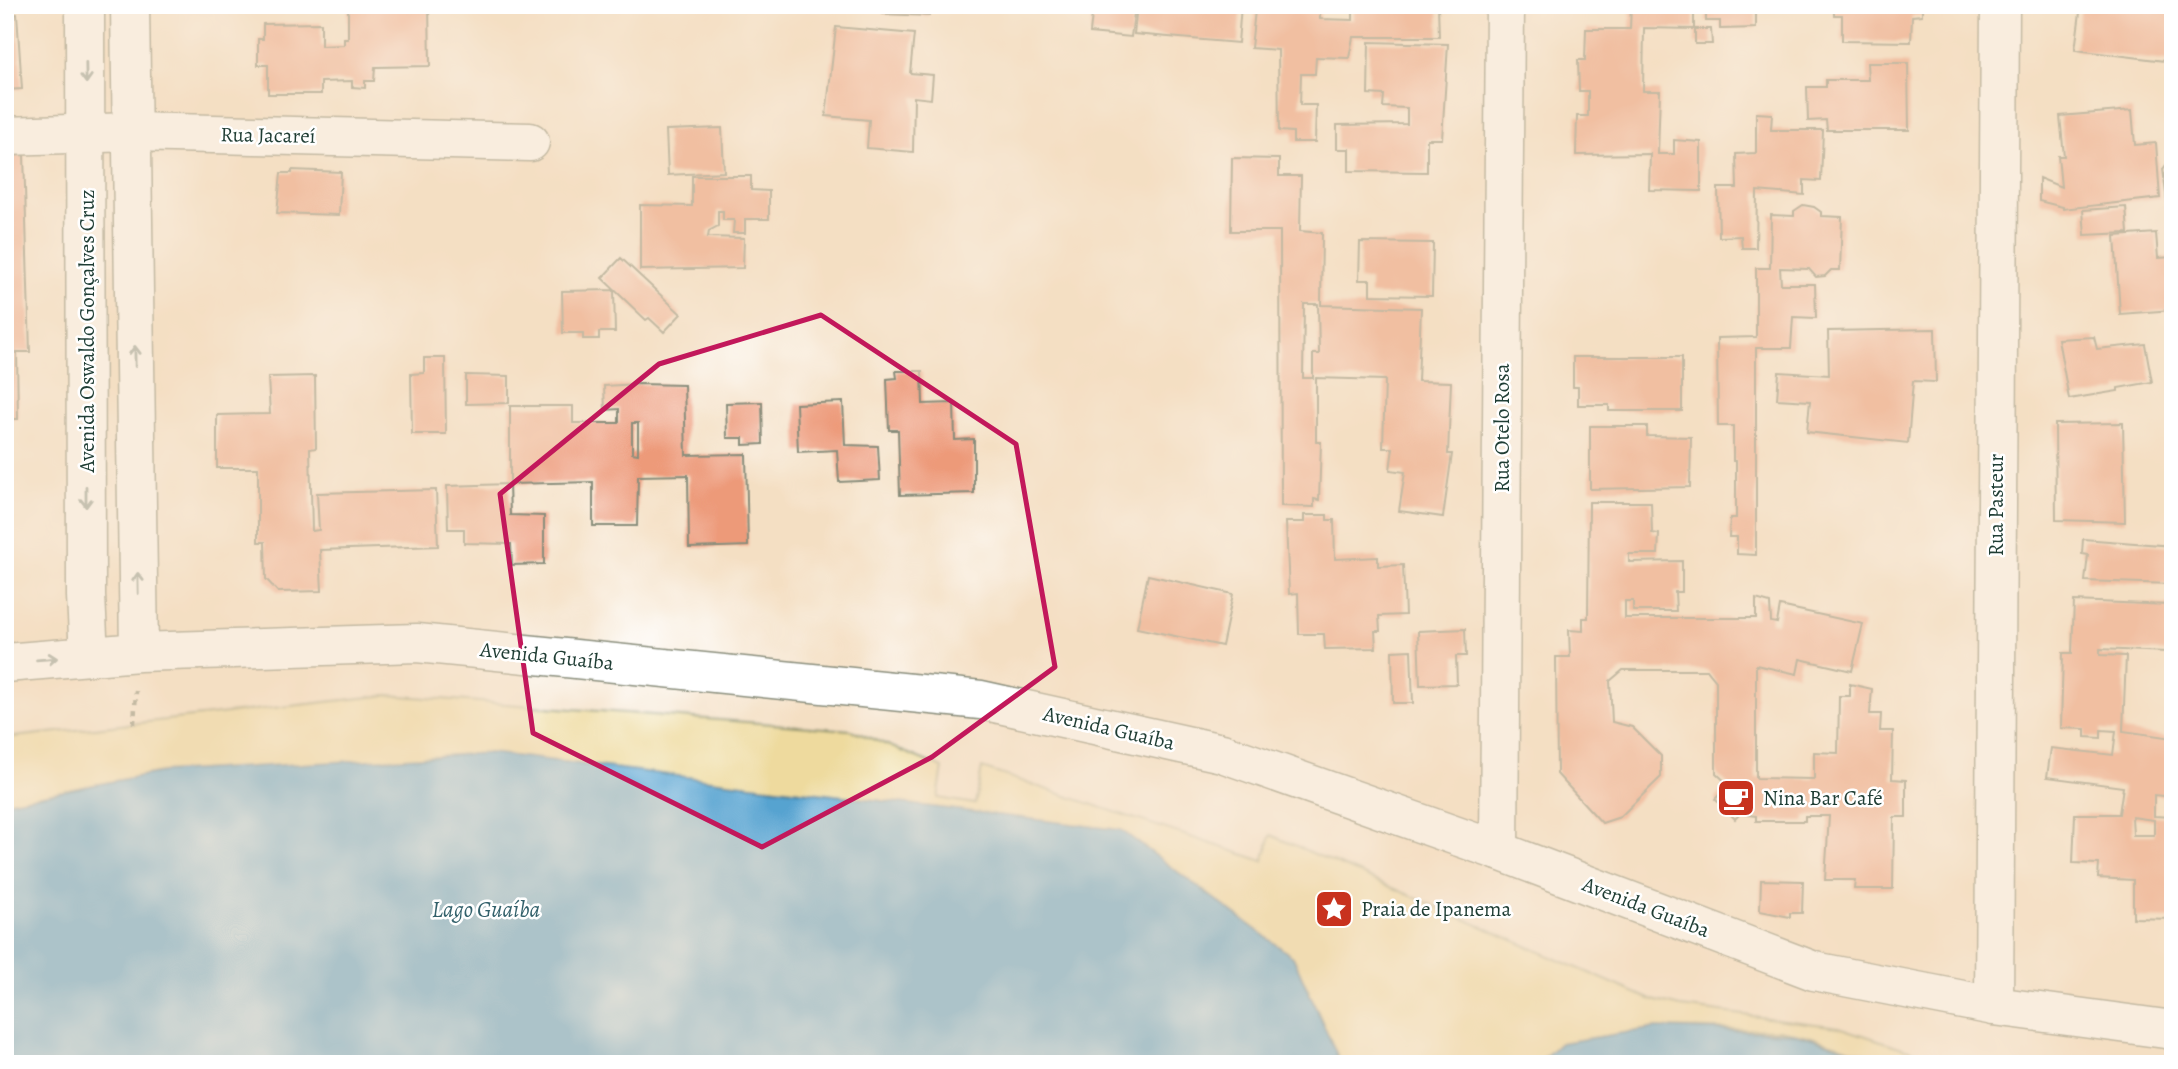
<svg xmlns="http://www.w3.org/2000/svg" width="2178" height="1069" font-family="Alegreya,serif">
	<rect width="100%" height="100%" fill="#fff"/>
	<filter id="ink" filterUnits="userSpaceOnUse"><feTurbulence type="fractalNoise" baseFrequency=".0143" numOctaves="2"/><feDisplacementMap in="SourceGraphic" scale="14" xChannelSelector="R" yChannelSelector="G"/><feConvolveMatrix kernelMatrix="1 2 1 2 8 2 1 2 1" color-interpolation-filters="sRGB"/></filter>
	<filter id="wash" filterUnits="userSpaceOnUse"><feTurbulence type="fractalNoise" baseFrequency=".00686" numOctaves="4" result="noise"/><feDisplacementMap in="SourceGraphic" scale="28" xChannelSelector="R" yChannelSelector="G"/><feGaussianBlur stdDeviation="1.57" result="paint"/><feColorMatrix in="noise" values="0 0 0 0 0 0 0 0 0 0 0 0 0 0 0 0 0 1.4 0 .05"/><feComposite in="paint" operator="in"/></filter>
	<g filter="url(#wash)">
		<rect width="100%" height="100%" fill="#f4dfc3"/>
		<path fill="#eeda9e" stroke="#868c69" stroke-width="2" d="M388,695L851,730L943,768L938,798L975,804L982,768L1263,861L1271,835L1649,999L1681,1007L1839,1027L1951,1064H1900L1805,1035L1778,1030L1656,1028L1561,1043L1537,1064H1341L1293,957L162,772L5,802V738Z"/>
		<path fill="#57a3d0" stroke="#3b7082" stroke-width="2" d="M490,753L1121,830L1293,957L1341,1064H5V802L162,772Z
			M1656,1028L1794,1033L1900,1064H1537L1560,1043Z"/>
		<g id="blocks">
			<path fill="#ed9a79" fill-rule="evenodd" d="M348,5H429L430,66L375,67L374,81H365V88L352,87V81L321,82V94H268V65H258V39H263V24L321,23V46L344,45V39H348Z
				M884,5H929V16L883,14Z
				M1093,5L1135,6L1131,37L1090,33Z
				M1137,5H1241L1238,43L1134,34Z
				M1243,5H1320V19L1353,20V5H1438L1439,37H1353L1349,58L1316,57L1315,74H1301L1300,105H1316L1315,142H1293V132L1279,131L1278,50L1251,48L1255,10L1242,8Z
				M1631,5H1694V29L1644,28L1643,91H1660L1658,154H1674V140L1701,142V191L1649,190L1650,154L1576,155L1577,116H1588V91H1579L1578,60H1585L1586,29H1630Z
				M1706,5H1756V28L1720,29V21H1706Z
				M1834,5H1922V15L1912,16L1911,42L1842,41V15H1834Z
				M2081,5H2173V62L2075,50Z
				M17,14L22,89L5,90V15Z
				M836,27L914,34L910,73L933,75L931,99L914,97L913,152L867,148L869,120L826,116Z
				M1695,29H1711L1712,44H1695Z
				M1369,42L1448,44L1442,139H1427V172L1349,171V149H1337V125L1407,124V108L1383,107L1384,95L1368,94Z
				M1867,63H1908L1909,130H1827L1826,120L1808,121L1807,87H1826V80H1868Z
				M2132,110L2135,145L2156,143L2160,198L2063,209V207L2039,201V178L2061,187L2058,156H2064L2060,116Z
				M1756,113L1772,114L1771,130H1823L1821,181L1804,180V195L1757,191L1756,248H1742L1741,236L1719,237L1718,188H1737L1736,154L1756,153Z
				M722,128L724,172L668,175L666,130Z
				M24,155L30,352H17L18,419H5V156Z
				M2173,156V202H2167L2163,169Z
				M1232,158L1279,159V176H1301L1300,231L1322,233L1321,305L1421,308L1418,381L1451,382L1448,454H1452L1443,517L1399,511L1405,472L1390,470L1393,448H1383L1385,380L1316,378V442H1321L1319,500L1314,499V507L1281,506L1280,231H1231ZM1304,304H1318L1319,354H1313V378H1303Z
				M292,170L341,172L339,215L277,213L281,173H292Z
				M692,176H751V190L769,191V219H745V233H733L734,220H723V211H718V226L709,231L708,237L744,238L743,268L640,270V205L692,206Z
				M1803,205L1814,207L1821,212V216L1842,217L1840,270H1831L1825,276L1816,277L1809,269L1780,268L1781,284H1815L1816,318L1793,317L1791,348H1756V555L1737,554V537H1729L1730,518H1736V461H1733V426H1718L1717,338L1756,337V268H1770L1771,215L1794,216V211Z
				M2126,207L2128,233L2085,235L2083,210Z
				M2156,233L2158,258L2173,257V310L2120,314L2115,236Z
				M1360,242L1433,243L1432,296L1370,295V280H1359Z
				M621,258L681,314L664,332L649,318L646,320L602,278Z
				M614,290L615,332H599V339H583V333H563L562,291Z
				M1935,329L1936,382L1913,381L1908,443L1807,432L1810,401L1777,399L1779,372L1829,375L1828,331Z
				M2094,337L2097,349L2145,344L2152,382L2118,388V391L2069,399L2058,339Z
				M1573,357H1682V411H1609V405H1578V387H1573Z
				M424,358H445L446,434H412L411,374L424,373Z
				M896,371H922L923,404L954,403L955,440L974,439V493L900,495L898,430H889L887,379L897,378Z
				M466,375L509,376V403L466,404Z
				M315,376L316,448L310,449L312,531L319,530L317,493L436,490L438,546L320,550L322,591L278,592L266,579L265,542H258V468H217V415L270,414L268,377Z
				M639,384L684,385L686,455L746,454L748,546L689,548L688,475L638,476L637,526H593V482L510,484V406H573V423H619V409L605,410L604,386ZM632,423H638V454L632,453Z
				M762,402L763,444L743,445V438H727L726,403Z
				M843,402L845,445L878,446L880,480L839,482L837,450L798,452L796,404Z
				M2123,423L2125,522L2056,520L2055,424Z
				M1590,426H1647V436L1691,437L1690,487L1590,489Z
				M509,484L510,515L544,516V564L512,565L511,544L464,543V529H448L447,486Z
				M1589,502H1651L1652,533L1659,534L1658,554H1629V562L1682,561V592H1675L1676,611H1633V601H1625V618H1756V599L1770,603L1771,622L1777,623L1780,606L1863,624L1852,671L1800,659L1797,674L1756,665V778L1814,779V752L1838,753L1839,696H1850V684L1872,689L1870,714H1881L1880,731H1893L1892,779L1906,780V817H1894L1893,889H1854L1855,880H1825L1829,816H1805V821H1756V816L1740,814L1735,819L1715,799L1729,785L1716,773V681L1707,670H1623L1610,681L1612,722L1632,727L1661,756V777L1620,817L1602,823L1557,774L1556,657H1570L1569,630L1583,631V618H1588Z
				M1304,515H1327V520H1334L1335,559L1378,557V566L1403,565L1405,615L1379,616L1380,631H1375L1376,648L1325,649L1324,634H1299L1298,593L1289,594L1286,522H1304Z
				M2083,539L2173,546L2172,584L2085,581L2088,555L2082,554Z
				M1148,575L1233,594L1222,646L1137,628Z
				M2074,601L2169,605L2166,652L2100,649V655L2126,656L2123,731L2173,738V797L2154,795V816L2173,817V919L2133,918V880L2098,878L2099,864L2073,863L2075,814H2119L2123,787L2047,777L2051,748L2113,755L2116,731L2101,730V738L2085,737V729L2061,728L2063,653H2072ZM2132,817L2154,820V835H2133Z
				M1465,629L1466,656H1456L1457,684L1420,685L1418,631Z
				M1411,650L1413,703H1393L1392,651Z
				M1761,880L1803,881L1802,913H1790V917L1760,911Z"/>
		</g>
	</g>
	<g filter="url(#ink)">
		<use href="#blocks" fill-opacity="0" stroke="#8a8e7c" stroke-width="2"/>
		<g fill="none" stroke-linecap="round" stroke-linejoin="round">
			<defs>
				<path id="minor" d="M5,136L132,132L530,142
					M1499,851L1505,5
					M1994,1006L2000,5"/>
				<path id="tertiary" d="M85,5L86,596L89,656
					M130,5L139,652
					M5,663L139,652L417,643L981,700L1222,753L1499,851L1814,971L1994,1006L2173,1030"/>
			</defs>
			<use href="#minor" stroke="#8a8e7c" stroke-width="41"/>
			<use href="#tertiary" stroke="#8a8e7c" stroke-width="41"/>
			<path stroke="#8a8e7c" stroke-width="4.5" stroke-dasharray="5 5" stroke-linecap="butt" d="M134,724L136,691"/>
			<use href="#minor" stroke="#fff" stroke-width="38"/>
			<use href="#tertiary" stroke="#fff" stroke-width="38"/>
		</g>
		<defs><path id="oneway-shaft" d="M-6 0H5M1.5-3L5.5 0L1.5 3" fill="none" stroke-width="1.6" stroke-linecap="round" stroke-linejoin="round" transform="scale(1.75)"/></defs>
		<g stroke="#8f9e9a">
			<use href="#oneway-shaft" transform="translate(86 73) rotate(89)"/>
			<use href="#oneway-shaft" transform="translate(135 356) rotate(-91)"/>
			<use href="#oneway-shaft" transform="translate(86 497) rotate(90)"/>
			<use href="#oneway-shaft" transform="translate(138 583) rotate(-91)"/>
			<use href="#oneway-shaft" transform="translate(47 659) rotate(-5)"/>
		</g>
	</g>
	<path d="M0 0H2178V1069H0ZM821,315L1016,444L1055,667L932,757L762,847L533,733L500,494L659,364Z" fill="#f4dfc3" fill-opacity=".55" fill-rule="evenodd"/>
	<path fill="none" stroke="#c2185b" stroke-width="5" stroke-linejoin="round" d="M821,315L1016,444L1055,667L932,757L762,847L533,733L500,494L659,364Z"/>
	<defs>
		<symbol id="cafe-square" viewBox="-11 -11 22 22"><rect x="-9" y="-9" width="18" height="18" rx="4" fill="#c8321e" stroke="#fff"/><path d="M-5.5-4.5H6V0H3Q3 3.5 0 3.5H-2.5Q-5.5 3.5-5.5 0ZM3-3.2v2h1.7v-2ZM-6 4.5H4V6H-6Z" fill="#fff"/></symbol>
		<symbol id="sight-square" viewBox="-11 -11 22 22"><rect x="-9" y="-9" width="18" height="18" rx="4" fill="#c8321e" stroke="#fff"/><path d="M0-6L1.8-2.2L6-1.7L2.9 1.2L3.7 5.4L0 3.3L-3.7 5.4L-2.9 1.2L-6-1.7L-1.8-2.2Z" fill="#fff"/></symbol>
	</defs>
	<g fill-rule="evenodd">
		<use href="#cafe-square" x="1714" y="776" width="44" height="44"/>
		<use href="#sight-square" x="1312" y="887" width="44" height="44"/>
	</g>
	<g text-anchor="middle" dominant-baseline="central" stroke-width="5" stroke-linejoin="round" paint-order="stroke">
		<g font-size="21" fill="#1f3d34" stroke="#fff">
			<text transform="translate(268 135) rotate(1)">Rua Jacareí</text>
			<text transform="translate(87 331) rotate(-90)">Avenida Oswaldo Gonçalves Cruz</text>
			<text transform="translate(1502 428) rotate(-90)">Rua Otelo Rosa</text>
			<text transform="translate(1996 505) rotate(-90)">Rua Pasteur</text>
			<text transform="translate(547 656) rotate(6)">Avenida Guaíba</text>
			<text transform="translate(1109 728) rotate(13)">Avenida Guaíba</text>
			<text transform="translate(1646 907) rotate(21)">Avenida Guaíba</text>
		</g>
		<g font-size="21" fill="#1f3d34" stroke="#fff" text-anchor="start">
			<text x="1763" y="798">Nina Bar Café</text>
			<text x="1361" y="909">Praia de Ipanema</text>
		</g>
		<g font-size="23" font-style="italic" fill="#33616b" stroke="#fff">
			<text x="486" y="909">Lago Guaíba</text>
		</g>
	</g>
	<rect width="2178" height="1069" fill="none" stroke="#fff" stroke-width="28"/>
</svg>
